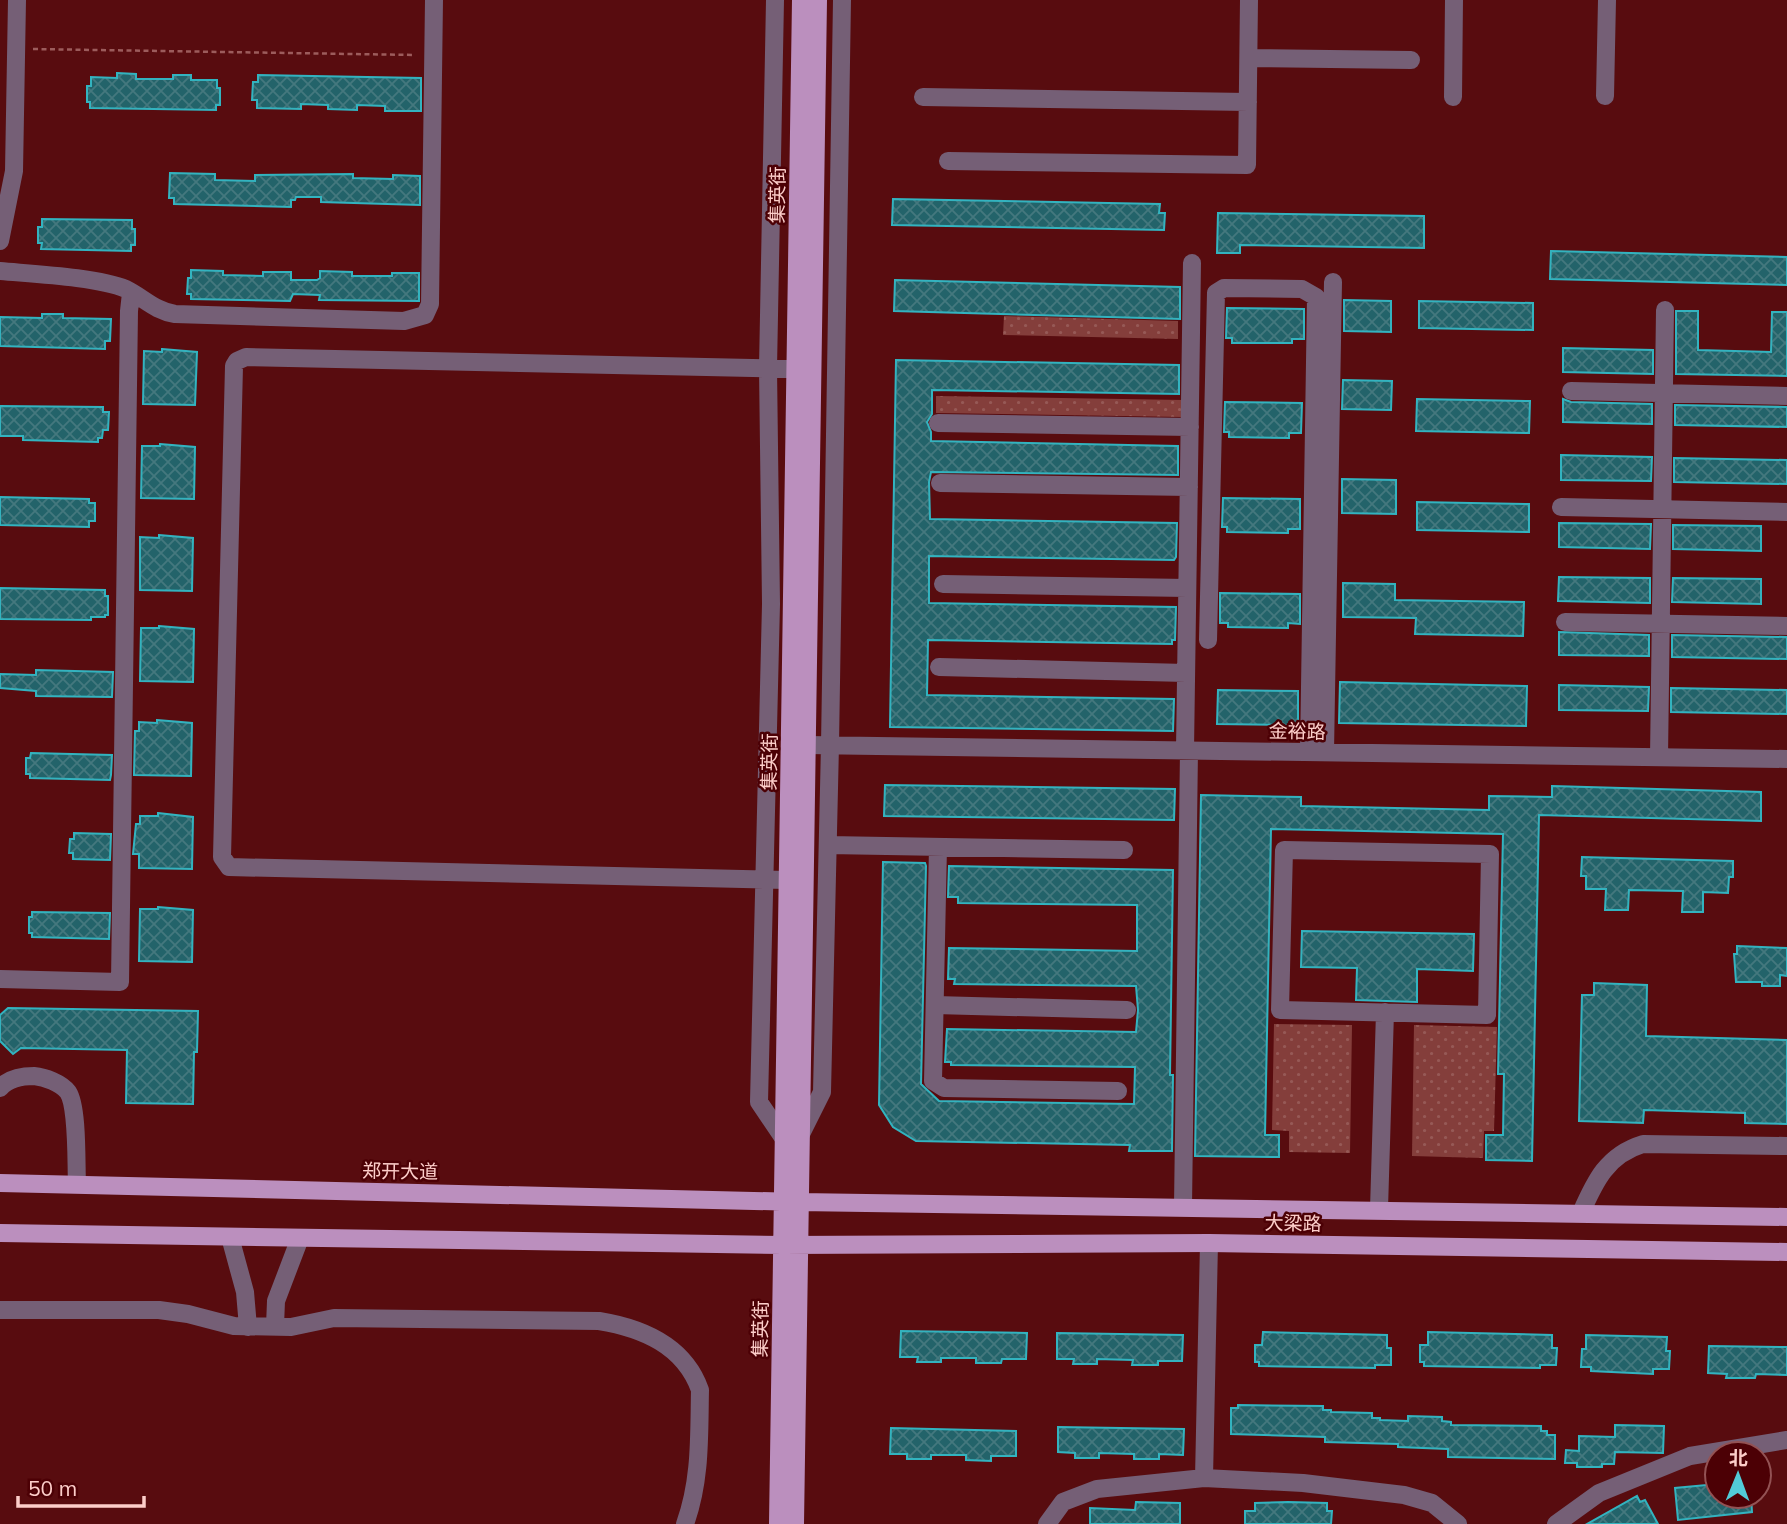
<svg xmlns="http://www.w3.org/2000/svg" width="1787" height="1524" font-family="Mulish,'Noto Sans SC',sans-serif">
	<defs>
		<pattern id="grass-dots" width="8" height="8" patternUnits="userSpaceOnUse" patternTransform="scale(1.75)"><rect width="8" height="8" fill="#843e3b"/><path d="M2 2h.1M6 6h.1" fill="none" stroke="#965956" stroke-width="1.8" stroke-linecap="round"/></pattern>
		<pattern id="building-cross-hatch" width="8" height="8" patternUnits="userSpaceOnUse" patternTransform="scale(1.75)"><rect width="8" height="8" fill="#23636a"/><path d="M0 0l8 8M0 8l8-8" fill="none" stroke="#44787e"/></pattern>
	</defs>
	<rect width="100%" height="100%" fill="#580c0f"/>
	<path fill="url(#grass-dots)" d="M1004,316L1178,321V339L1003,335Z
		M936,396L1183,400V417L936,413Z
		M1274,1024L1352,1025L1350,1153L1289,1152V1131L1272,1130Z
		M1414,1025L1497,1027L1494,1131H1484L1483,1158L1412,1156Z"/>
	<path fill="url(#building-cross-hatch)" stroke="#33b3bf" stroke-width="2" d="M117,73L136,74V79H173V75H191V80H217V88H220V105H216V110L90,108V102H87V86H91V77L117,78Z
		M258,75L421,78V111H385V106L357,105V110L328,109V105L301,104V109L257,108V100H252L253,82H258Z
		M170,173L215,174V180L255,181V175L353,174V178L393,179V175L420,176V205L321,202V197H296L295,200H291V207L174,204V198H169Z
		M893,199L1160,204L1159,213H1165L1164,230L892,225Z
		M1218,213L1424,216V248L1240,245V253H1217Z
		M42,219L132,220V229H135V245H131V251L41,249L42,243H38V227H42Z
		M1551,251L1787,257V285L1550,279Z
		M191,270L223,271V275L263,276V272H291V280H317L320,278V271L352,272V276H392V273H419V301L319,300L320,295L293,294L290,301L191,299V294H187L188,278H191Z
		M895,280L1180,287V319L894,311Z
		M1344,300L1391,301V332L1344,331Z
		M1419,301L1533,303V330L1419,328Z
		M1227,308L1304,309V339H1292V343H1232V338H1226Z
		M1676,311H1698V350L1771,352L1772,312H1787V376L1676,374Z
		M42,314H63V318L111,319L110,341H105V349L0,346V317L42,318Z
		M1563,348L1653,350V374L1563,372Z
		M162,349L197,352L195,405L143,404L144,351L162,352Z
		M896,360L1179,365V394L932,390V414L927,422L931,432V441L1178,446V475L931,472L929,482L930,519L1177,523L1176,557L1174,560L929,556V603L1176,607L1175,640H1172V644L928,640L927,695L1174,699L1173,731L890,727Z
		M1343,380L1392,381L1391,410L1342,409Z
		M1417,399L1530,401L1529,433L1416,431Z
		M1563,399L1571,402L1652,404V424L1563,422Z
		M1225,402L1302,403L1301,433H1289V438L1229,437V432H1224Z
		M1675,405L1787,407V427L1675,425Z
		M0,406L103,407V412H109L108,430H103L102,438H98V442L23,440V436H0Z
		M160,444L195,447L194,499L141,498L142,446H160Z
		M1561,455L1652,457L1651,481L1561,480Z
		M1674,458L1787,460V484L1674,482Z
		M1342,479L1396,480V514L1342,513Z
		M0,497L89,499V503H95V521H89V527L0,525Z
		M1223,498L1300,499V529H1288V533L1227,532V527H1222Z
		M1417,502L1529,504V532L1417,530Z
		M1559,523L1651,524L1650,549L1559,547Z
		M1673,525L1761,526V551L1673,549Z
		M159,535L193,538L192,591L140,590V537L159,538Z
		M1559,577L1650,578V603L1558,601Z
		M1673,578L1761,579V604L1672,602Z
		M1343,583L1395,584V600L1524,602L1523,636L1415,634L1416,618L1343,617Z
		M0,588L105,590V596H108V615H105V617H91V620L0,619Z
		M1220,593L1300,594V624L1288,623V628L1228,627V623H1220Z
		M159,626L194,629L193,682L140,681L141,628H159Z
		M1559,632L1649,635V656L1559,655Z
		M1672,635L1787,637V659L1672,657Z
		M36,670L113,672L112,697L36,696V691L0,688V674L36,675Z
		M1340,682L1527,686L1526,726L1339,723Z
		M1559,685L1649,687L1648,711L1559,710Z
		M1671,688L1787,690V714L1671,712Z
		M1218,690L1298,691V725L1217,724Z
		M157,720L192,723L191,776L134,775L135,731H139V722L157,723Z
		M31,753L112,755L111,775L110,780L30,778V774H26V758H30Z
		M885,785L1175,789L1174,820L884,816Z
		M1552,786L1761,792V821L1539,815L1532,1161L1486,1160V1135H1503L1504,1074H1498L1503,834L1271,829L1265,1135H1279V1157L1195,1156L1201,795L1301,797V806L1489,810V796L1552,797Z
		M158,813L193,817L192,869L139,868V854H133L136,824H140V816H158Z
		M74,833L111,834L110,860L73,859V853H69L70,839H74Z
		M1582,857L1733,861V877H1729L1728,893L1703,892V912H1682L1683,891L1629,890L1628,910H1605L1606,889H1586V876H1581Z
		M883,862L925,863L926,866L921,1084L939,1101L1134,1104L1135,1067L951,1065V1062H945L947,1029L1136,1032L1138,1010L1136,986L954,984L955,979H948L949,948L1137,951V905L958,903V897H948L949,866L1173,870L1170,1075H1173L1172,1151H1129L1130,1145L916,1141L893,1127L879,1105Z
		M158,907L193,910L192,962L139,961L140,909H158Z
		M32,912L110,913L109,939L32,937V933H29V917H32Z
		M1302,931L1474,934L1473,971L1417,969V1002L1356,1000L1357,968L1301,967Z
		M1737,946L1787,948V976L1780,975V986H1762V982H1736L1734,954H1737Z
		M1594,983L1647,985L1646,1036L1787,1040V1124L1745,1123V1113L1644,1110L1643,1123L1579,1121L1582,995H1594Z
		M8,1008L198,1011L197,1052H194L193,1104L126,1103L127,1050L21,1048L13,1054L0,1041V1015Z
		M901,1331L1027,1333L1026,1359H1002L1001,1363H976V1358H941V1362H917L918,1357H900Z
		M1263,1332L1387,1335V1348H1391V1365H1375V1368L1259,1366V1362H1255V1345H1262Z
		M1428,1332L1552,1335V1348H1557L1556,1365H1540V1368L1424,1366V1362H1420V1345H1428Z
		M1057,1333L1183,1335L1182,1361H1158V1365H1132L1133,1360L1097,1359V1364H1073L1074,1359H1057Z
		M1586,1335L1667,1337L1666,1351H1670L1669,1369H1653V1374L1591,1371V1367H1581L1582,1349H1586Z
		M1709,1346L1787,1347V1375L1756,1374L1755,1378H1726L1727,1374L1708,1373Z
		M1238,1405L1323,1406V1410H1331V1412L1372,1413V1418H1380V1420L1408,1421V1416L1442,1417V1421L1451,1422V1425L1541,1426V1431H1547V1435H1555V1459L1448,1457V1449L1398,1447V1444L1325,1442V1437L1231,1434V1408H1238Z
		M1615,1425L1664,1426L1663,1453L1615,1452L1614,1464H1602V1467H1577V1463H1565L1566,1450L1579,1451V1436L1615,1437Z
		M1058,1427L1184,1429L1183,1455L1159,1454V1459H1134V1454L1099,1453V1458H1075V1453L1058,1452Z
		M891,1428L1016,1431V1456H991V1461L966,1460V1455H931V1459H907V1454H890Z
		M1717,1484V1496H1751L1752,1512L1678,1520L1675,1488Z
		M1637,1496L1640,1502L1645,1500L1658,1524H1587Z
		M1136,1502L1180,1503V1524H1090V1508L1135,1510Z
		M1288,1502L1327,1503V1511H1332L1331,1524H1245V1511H1255V1503Z"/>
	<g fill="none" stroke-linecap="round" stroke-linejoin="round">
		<path stroke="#9c5c5c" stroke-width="2.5" stroke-dasharray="5 3.5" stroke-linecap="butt" d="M33,49L415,55"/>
		<path stroke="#755f76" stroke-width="18" d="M775,0L768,368L771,604L759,1102L784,1139
			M1249,58L1411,60
			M1605,96L1607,0
			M923,97L1248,102
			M1453,97L1454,0
			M948,161L1247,165L1249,0
			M0,241L14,171L17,0
			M0,271C33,274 98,277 126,289C144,298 155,311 175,314L404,321L425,315L430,304L434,0
			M1571,391L1787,396
			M938,423L1190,427
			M940,483L1189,487
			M1561,507L1787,512
			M943,584L1187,588
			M1565,622L1787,626
			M1208,640L1216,293L1224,288L1302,289L1316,297L1309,752
			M939,667L1186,673
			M807,745L1787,759
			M1185,750L1192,263
			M1325,752L1333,282
			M1659,757L1665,310
			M828,845L1124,850
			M938,847L933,1081L944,1088L1118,1091
			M1284,850L1490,854L1487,1015L1280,1010Z
			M788,880L229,867L222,857L234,366L237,361L246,357L795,369
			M0,979L120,982L129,311L131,293
			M935,1005L1127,1010
			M0,1088C8,1079 22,1076 34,1076C45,1077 61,1083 68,1092C78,1107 76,1164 77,1184
			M801,1134L822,1092L830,745L842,0
			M1183,1207L1189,750
			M1379,1209L1385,1012
			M1581,1213C1595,1181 1607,1155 1643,1144L1787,1146
			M230,1237L245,1292L248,1327
			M0,1310H159L188,1314L234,1326L291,1327L334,1318L599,1321C642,1328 684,1345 700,1390C699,1435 701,1480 685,1524
			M275,1326L276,1301L300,1238
			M1204,1478L1209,1243
			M1047,1524L1063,1502L1097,1489L1204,1478L1303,1483L1404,1495L1432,1503L1458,1524
			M1556,1524L1599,1493L1690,1456L1787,1440"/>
		<path stroke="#bb8fbe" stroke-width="18" d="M0,1183L799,1202L1787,1217
			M0,1233L782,1245L1209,1243L1787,1252
			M778,1524L801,0
			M795,1524L818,0"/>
	</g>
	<g text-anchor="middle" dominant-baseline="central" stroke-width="5" stroke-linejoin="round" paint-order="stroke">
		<g font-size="19" fill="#fdceca" stroke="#4c0005">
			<text transform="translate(777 195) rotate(-89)">集英街</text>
			<text transform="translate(1297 731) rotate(1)">金裕路</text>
			<text transform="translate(769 762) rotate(-89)">集英街</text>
			<text transform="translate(400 1171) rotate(1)">郑开大道</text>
			<text transform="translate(1293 1223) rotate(1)">大梁路</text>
			<text transform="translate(760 1329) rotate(-89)">集英街</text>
		</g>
	</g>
	<g transform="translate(1738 1475) rotate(1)"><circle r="33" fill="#4c0005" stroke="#935254" stroke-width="2"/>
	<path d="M0-5L12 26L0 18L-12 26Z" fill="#52cbd8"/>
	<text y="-10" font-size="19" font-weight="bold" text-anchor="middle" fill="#fdceca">北</text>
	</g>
	<path d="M18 1496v10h126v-10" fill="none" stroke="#fdceca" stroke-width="3.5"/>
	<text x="28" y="1496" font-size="21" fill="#fdceca" stroke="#4c0005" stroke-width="5" paint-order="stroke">50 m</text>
</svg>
